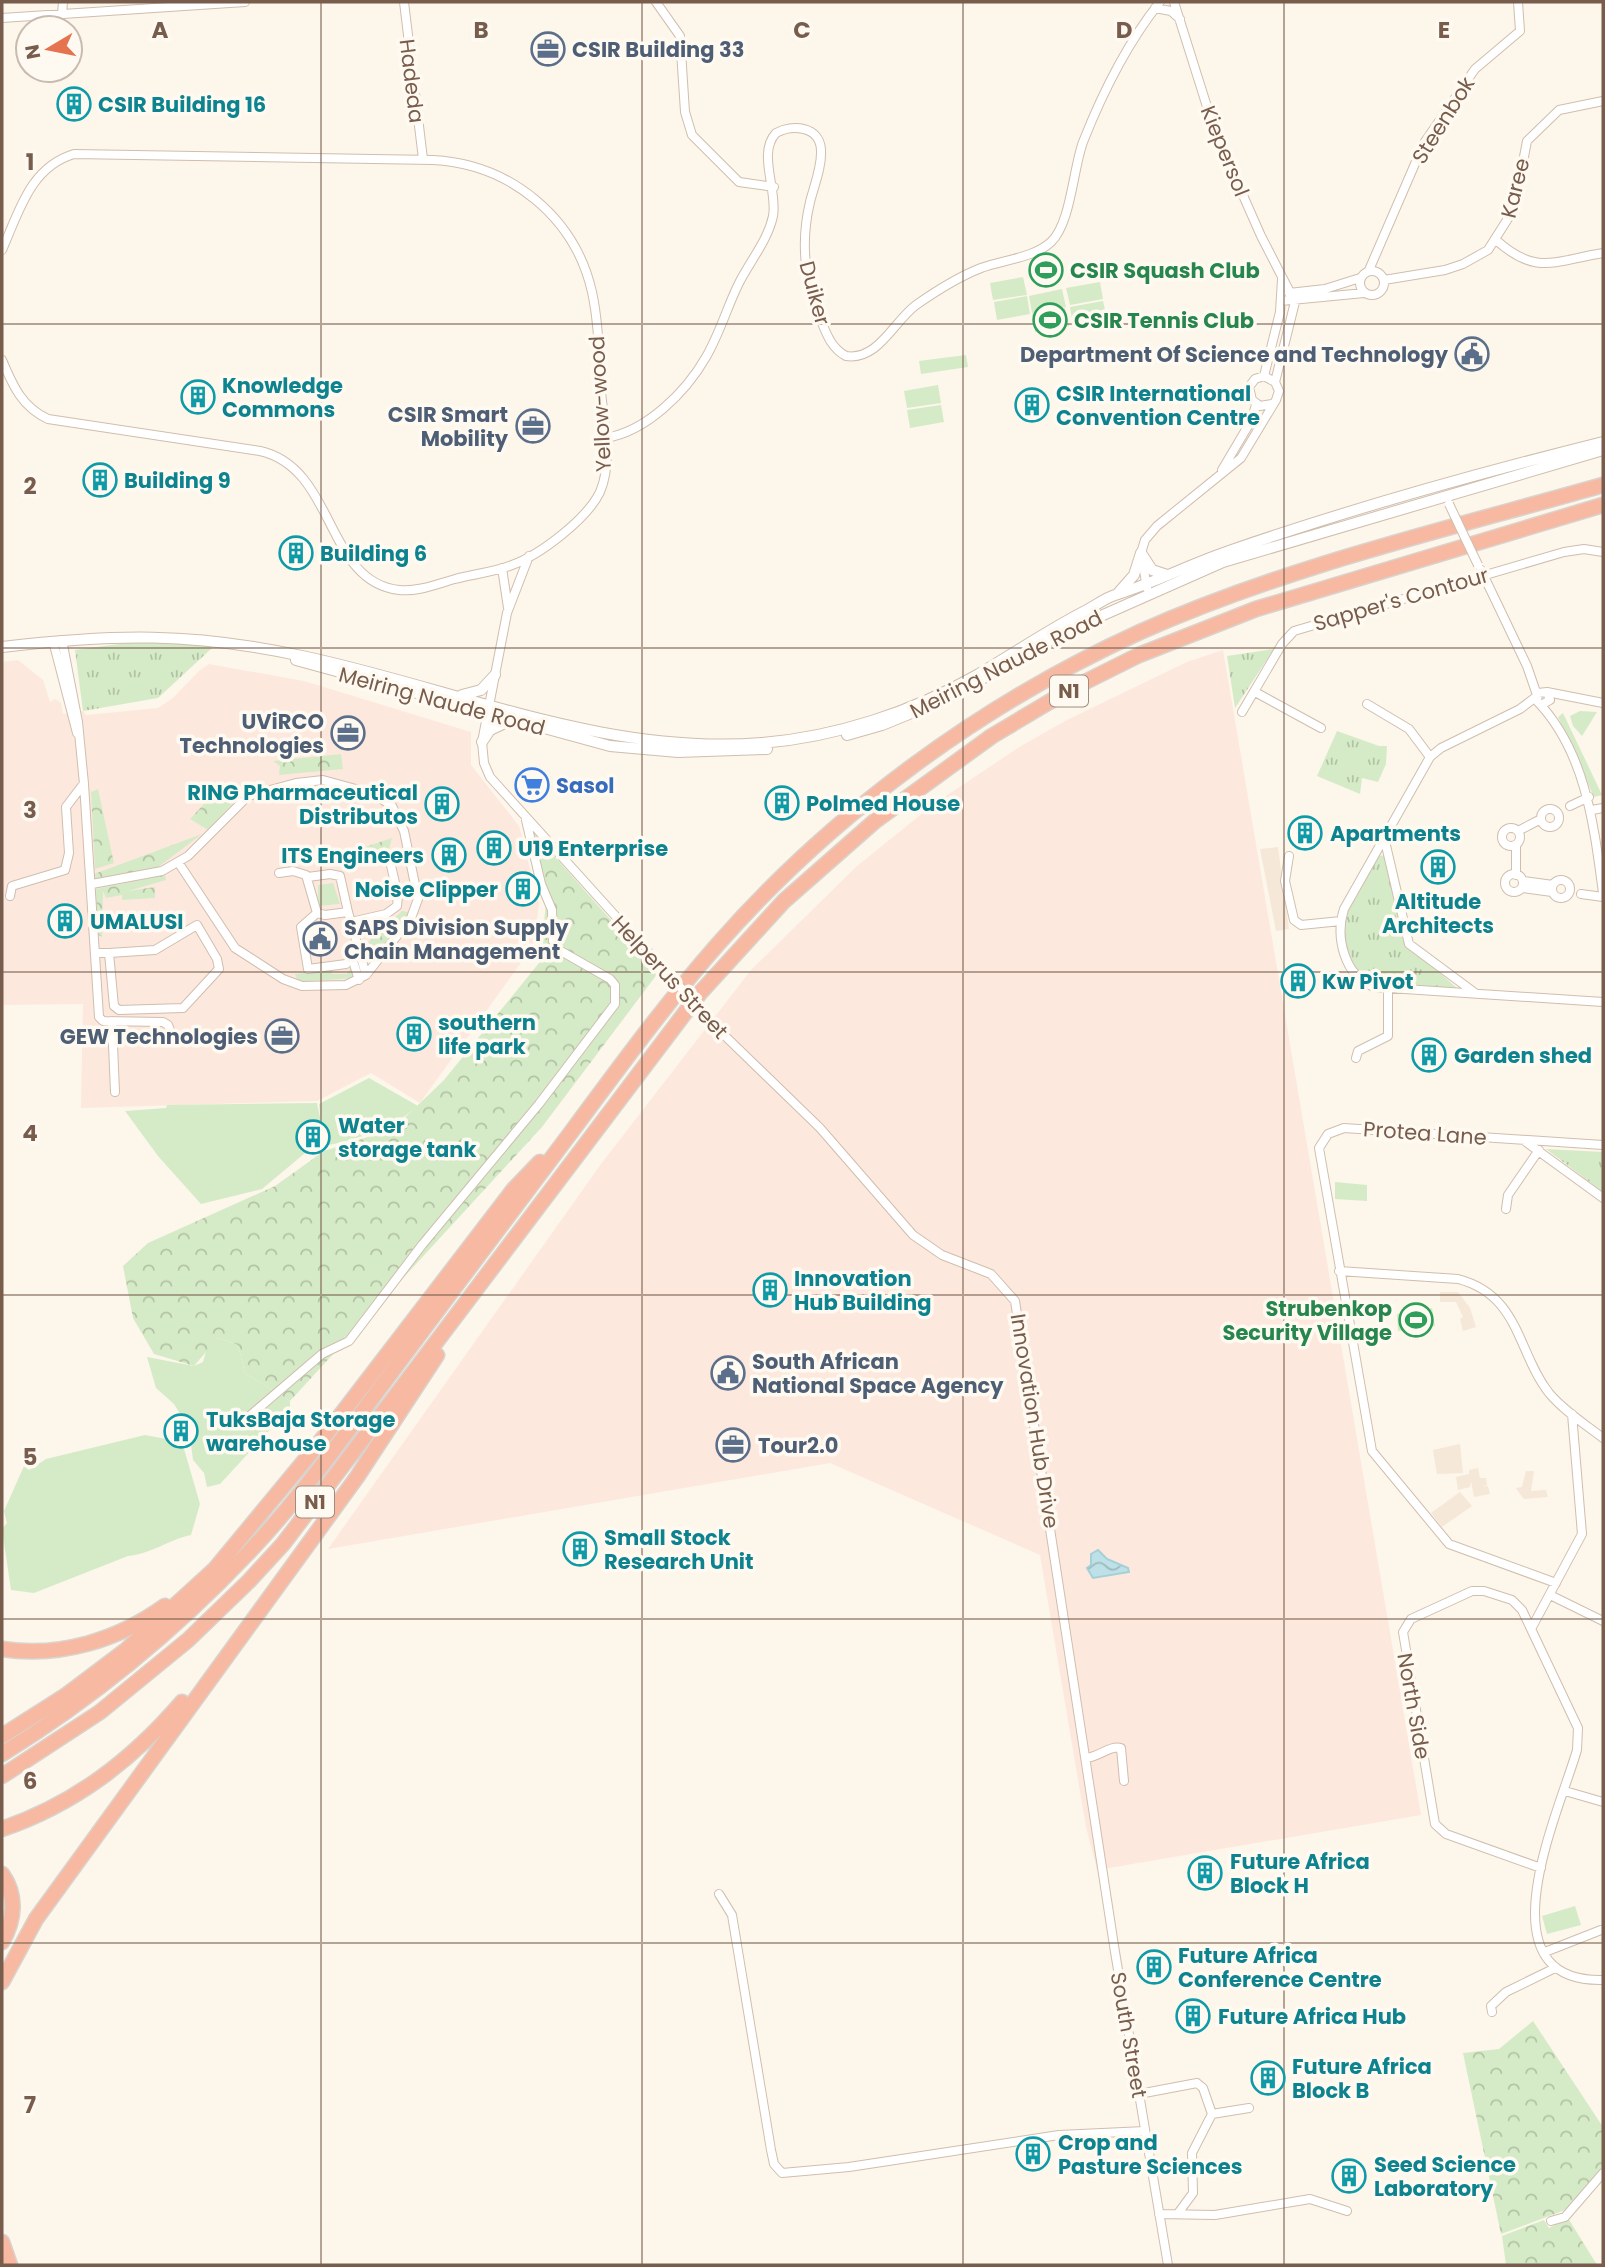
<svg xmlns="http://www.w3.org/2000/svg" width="1605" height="2267" font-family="Poppins,sans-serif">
	<defs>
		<pattern id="forest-crowns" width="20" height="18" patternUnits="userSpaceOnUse" patternTransform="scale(1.75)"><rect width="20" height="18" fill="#d5ebc7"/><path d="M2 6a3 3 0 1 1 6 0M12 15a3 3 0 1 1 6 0" fill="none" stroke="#b2c2a4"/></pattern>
		<pattern id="park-tufts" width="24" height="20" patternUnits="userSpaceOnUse" patternTransform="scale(1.75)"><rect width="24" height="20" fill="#d5ebc7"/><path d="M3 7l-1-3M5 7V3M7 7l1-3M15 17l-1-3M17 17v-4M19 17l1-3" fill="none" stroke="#b2c2a4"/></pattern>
		<pattern id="water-waves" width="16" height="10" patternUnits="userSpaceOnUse" patternTransform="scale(1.75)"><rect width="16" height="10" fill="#bde1e7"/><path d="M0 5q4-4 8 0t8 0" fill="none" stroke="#9ebabd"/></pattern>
	</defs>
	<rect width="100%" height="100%" fill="#fdf6ea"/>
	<path fill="#f5e8d8" d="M1278,847L1289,929L1276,931L1260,849Z
		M1440,1292H1458L1470,1308L1476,1327L1463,1331L1460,1319L1463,1317L1456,1302H1440Z
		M1460,1444L1463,1473L1437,1474L1433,1450Z
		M1478,1468L1480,1478H1486L1487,1485L1482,1487L1488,1486L1490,1494L1474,1497L1471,1481L1470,1487L1458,1490L1456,1477L1469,1474V1470Z
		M1526,1471H1534L1531,1491L1546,1490L1548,1497L1524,1499L1520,1494L1516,1488L1522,1487Z
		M1460,1492L1472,1506L1442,1527L1431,1513Z"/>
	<path fill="#fde8de" d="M1223,650L1421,1815L1097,1870L1086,1827L1040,1555L830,1463L328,1549L601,1164L751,970L857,866L934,804L1021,746L1067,720L1187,662Z
		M18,660L43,680L50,702L55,699L61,703L63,714L83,711L86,715L158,708L173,698L199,671L209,664L304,681L471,732V765L519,826L539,904L536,926L546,928L420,1103L371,1073L317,1101L81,1108L83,1004L2,1005V662Z"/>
	<path fill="#d5ebc7" d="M1023,277L1027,295L993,300L990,283Z
		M1100,282L1103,299L1070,305L1066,288Z
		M1062,289L1066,307L1032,313L1029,296Z
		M1027,296L1030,314L997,320L994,302Z
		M1103,301L1107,319L1073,325L1070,307Z
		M1065,308L1069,326L1035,332L1032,314Z
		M966,355L968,367L921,374L919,361Z
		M938,385L941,403L907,408L904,391Z
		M941,405L944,422L910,428L907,410Z
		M1580,711L1597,712L1582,736L1573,726L1570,716Z
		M1563,713L1602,795L1594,797L1558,717Z
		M333,883L340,904L318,906V885Z
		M369,1078L418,1106C390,1131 351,1141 314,1148L323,1138L262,1189L201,1204L158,1156L125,1111L166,1108L167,1105L317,1103L321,1122L319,1104Z
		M1335,1182L1367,1185V1201L1335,1199Z
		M1432,1308L1435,1326L1398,1331L1397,1314Z
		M218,1338L238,1345L245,1373L290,1401V1408L220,1484L207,1487L204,1473L193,1460L189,1429L174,1404L156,1388L147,1357L194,1366L203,1362L207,1348Z
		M145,1435L182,1442L200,1504L191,1535C168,1540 151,1554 128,1556L34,1593L11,1590L2,1529L7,1523L4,1511L24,1466L29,1470L46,1459Z
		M1575,1906L1581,1925L1547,1934L1542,1916Z"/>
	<path fill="url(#forest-crowns)" d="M341,754L343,769L279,775L280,766L273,761Z
		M98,789L114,863L95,869L91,792Z
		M217,790L233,803L208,830L190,819Z
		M531,830L658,973L542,1127L290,1401L245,1373L238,1345L218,1338L194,1366L154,1354L133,1318L123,1266L148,1243L275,1186L324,1151L393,1129L444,1080L539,963L546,905Z
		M202,834L157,868L95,880L94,874Z
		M392,838L386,860L363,862L365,847Z
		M165,875L166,880L128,891L155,887V898L122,900V895L106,898L103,891L102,937L97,934L96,889Z
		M402,911L409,912L373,967L359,951Z
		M350,968L354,978L298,982L295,974L332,970V974H347Z
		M1533,2021L1603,2127V2166L1565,2210L1501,2234L1463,2053L1499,2049Z
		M1568,2218L1597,2265H1506L1502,2236L1544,2220L1549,2228Z"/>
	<path fill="url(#park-tufts)" d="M177,636L212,648L158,698L83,711L75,650Z
		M1274,649L1235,708L1227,656Z
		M1337,731L1379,746H1387L1386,764L1378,782L1362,778L1360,794L1317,776Z
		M1378,855L1385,856L1387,863L1405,943L1457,988C1446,990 1381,987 1371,983C1349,974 1338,938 1344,917C1350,896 1368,874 1378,855Z
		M1546,1149L1603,1152V1192Z"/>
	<path fill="url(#water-waves)" stroke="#a4d0d9" stroke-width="2" d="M1098,1550L1107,1559L1128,1568L1129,1572L1093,1578L1087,1568L1091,1565V1554Z"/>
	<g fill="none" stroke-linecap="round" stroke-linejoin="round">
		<defs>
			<path id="minor" d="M404,2L423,159
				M656,2L680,36L685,112L692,135L739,182L774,187
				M1174,2L1215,132L1261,236L1295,302L1275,382
				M1155,8L1171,11L1180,19
				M62,14L63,2
				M2,18L245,2
				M1496,240C1536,276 1554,261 1603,253
				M2,250C19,212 30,167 74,154L433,160C510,164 575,217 592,292C599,324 599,359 601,392C604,423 613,462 600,492C587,519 540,555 512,565C494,572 474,574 455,579C437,584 418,592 399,590C325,582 336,468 260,451L48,419C22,407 13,386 2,360
				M1369,270L1424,143L1475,69L1520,31L1518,2
				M1360 283a12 12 0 1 1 24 0a12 12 0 1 1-24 0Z
				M1384,280L1445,270L1463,264L1488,250L1514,209L1527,141L1559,110L1603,101
				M1289,293L1325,289L1360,278
				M1281,301L1364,293
				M1264,376L1280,312L1282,279
				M605,438C646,432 686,392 706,357C720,333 727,307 739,283C750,261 768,240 773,216C778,191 757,153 776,133C792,124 820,126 821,150C822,167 814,186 810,202C800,244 805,278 820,318C826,333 831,348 846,356C878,361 894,321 916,305C936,291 958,277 981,268C1002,260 1034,258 1051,242C1071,223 1073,169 1083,142C1102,94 1128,42 1160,2
				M1222,470L1251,421L1256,405
				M529,556L507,613L482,742L484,763L490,777L648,952
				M502,568L508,608
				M1481,570L1527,666L1537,695
				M1147,588L1141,553L1145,540L1157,526L1241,458L1276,400L1279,391L1275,382L1264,376L1255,379L1249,387L1252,400L1260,406L1272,404
				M62,640L78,722L84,784L99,1017L103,1021L163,1022L168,1025L172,1035
				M53,641L77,733
				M1255,692L1321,728
				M1547,692L1603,703
				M1537,696L1520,709L1441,748L1430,757L1344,909C1335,937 1344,976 1374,987L1603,1002
				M1367,704L1409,729L1430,757
				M1541,705L1550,700L1547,692L1538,693L1537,701C1586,752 1594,826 1603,893
				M1242,712L1282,644L1294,631L1564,552L1584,549L1603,552
				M1570,806L1589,797
				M1541 818a9 9 0 1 1 18 0a9 9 0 1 1-18 0Z
				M1592,810L1603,808
				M1502 837a9 9 0 1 1 18 0a9 9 0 1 1-18 0Z
				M1518,831L1541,819
				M1384,837L1409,944L1475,993
				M1289,856L1285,881L1294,920L1301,925L1341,921
				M279,873L293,871L306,875L317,913L325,915L348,912L366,975
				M1505 883a9 9 0 1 1 18 0a9 9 0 1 1-18 0Z
				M1516,875V845
				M308,877L330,874L340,876L348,912
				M1552 889a9 9 0 1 1 18 0a9 9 0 1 1-18 0Z
				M1523,881L1553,885
				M92,884L162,871L188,856L248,796L296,783L323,780L374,794L392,806L404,831L418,899L411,918L366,975L346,985L302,986L283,979L235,948L178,862
				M1522,888L1552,892
				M1581,894L1603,897
				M10,896L12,886L65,870L69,853L66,807L82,786
				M317,913L301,927L308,969L346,964
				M351,922L386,914L397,906L398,896L390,861
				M356,946L353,961L359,980
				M96,953H109L114,1006L119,1010L183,1008L219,969L217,959L197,925L155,950L109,953
				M112,1021L115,1092
				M723,1034L820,1128L913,1235L942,1255L991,1274L1015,1301L1115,1952L1168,2265
				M1356,1058L1358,1051L1388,1036V988
				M1526,1142L1603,1198
				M1506,1209L1508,1195L1539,1150
				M1339,1271L1458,1279C1520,1295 1517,1352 1549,1393C1564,1411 1585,1424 1603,1438
				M246,1419L322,1354L349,1341L422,1245L539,1104L615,1004V985L610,979L559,950L553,941L552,910L541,884L526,820
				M1556,1583L1449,1544L1372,1451L1319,1148L1328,1134L1344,1128L1603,1145
				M1550,1595L1603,1621
				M1531,1629L1582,1534L1572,1414
				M1086,1758C1099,1757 1110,1745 1121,1748L1124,1781
				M1565,1791L1603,1802
				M1541,1868L1446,1834L1435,1824L1403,1632L1411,1619L1472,1591H1484L1512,1600L1522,1610L1578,1728L1577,1750C1559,1812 1479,1983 1603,1980
				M719,1894L732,1915L771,2150L774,2164L782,2173L849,2167L1059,2135L1145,2131
				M1545,1952L1601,1930
				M1492,2012L1491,2006L1506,1992L1555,1968
				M1139,2094L1197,2083L1203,2088L1212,2114L1249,2108
				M1179,2212L1193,2193L1192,2153L1212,2114
				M1159,2214L1215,2215L1310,2199L1347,2211
				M1551,2221L1565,2217L1603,2173"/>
			<path id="tertiary" d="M1141,553L1152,570L1167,575
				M1119,592L1134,575L1141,553
				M2,647C114,634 191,632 302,656C454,688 603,756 762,743C836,737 912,712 977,675C1013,654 1048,630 1085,611C1095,606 1105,598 1115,595C1154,583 1193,563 1232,550C1353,508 1479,473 1603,442
				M296,660L610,746L678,752L767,749
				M462,695L481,690L495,675
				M847,735L882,725L948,698L1067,631L1223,562L1603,450
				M482,742L490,730L509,721"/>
			<path id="motorway" d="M2,1649C60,1658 118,1640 165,1606
				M2,1736L65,1696L126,1650L215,1569L320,1442L514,1189L540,1162
				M2,1754C93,1698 173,1632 247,1554C298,1501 341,1440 385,1381C448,1296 511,1212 575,1127C621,1065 667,1002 718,944C833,813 982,704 1140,632C1288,566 1448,529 1603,485
				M2,1776L100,1712L188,1640L249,1581L283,1544L347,1460L700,993L784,901L875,821L992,736L1071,689L1139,655L1256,609L1603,505
				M2,1829C75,1804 132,1760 182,1702
				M2,1874C17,1895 15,1920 2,1942
				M2,1982L36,1919L357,1477L437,1355
				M2,2242L10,2265"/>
		</defs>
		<use href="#minor" stroke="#d0beae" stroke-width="10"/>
		<use href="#tertiary" stroke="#d0beae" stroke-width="12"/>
		<use href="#motorway" stroke="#d9d2cd" stroke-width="17"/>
		<use href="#minor" stroke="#fff" stroke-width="8"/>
		<use href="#tertiary" stroke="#fff" stroke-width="10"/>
		<use href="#motorway" stroke="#f7b9a1" stroke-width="14"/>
		<defs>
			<path id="minor-bridge" d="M1449,504L1478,565
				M648,952L723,1034"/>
		</defs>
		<use href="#minor-bridge" stroke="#d0beae" stroke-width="10" stroke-linecap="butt"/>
		<use href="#minor-bridge" stroke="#fff" stroke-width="8"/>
	</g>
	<path fill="none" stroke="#795d4c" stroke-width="2" stroke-opacity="0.55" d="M321,2V2265M642,2V2265M963,2V2265M1284,2V2265M2,324H1603M2,648H1603M2,972H1603M2,1295H1603M2,1619H1603M2,1943H1603"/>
	<defs>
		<symbol id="office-ring" viewBox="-11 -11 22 22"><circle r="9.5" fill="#fffaf1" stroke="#5c6f8a" stroke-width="1.5"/><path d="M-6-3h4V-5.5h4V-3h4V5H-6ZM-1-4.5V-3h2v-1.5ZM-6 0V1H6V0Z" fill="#5c6f8a"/></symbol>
		<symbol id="building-ring" viewBox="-11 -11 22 22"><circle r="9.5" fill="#fffaf1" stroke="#0f9aa8" stroke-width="1.5"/><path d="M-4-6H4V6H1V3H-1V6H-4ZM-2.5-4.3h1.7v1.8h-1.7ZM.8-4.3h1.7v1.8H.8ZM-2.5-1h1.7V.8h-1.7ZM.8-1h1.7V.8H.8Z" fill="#0f9aa8"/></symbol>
		<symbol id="stadium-ring" viewBox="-11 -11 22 22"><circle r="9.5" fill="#fffaf1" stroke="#2e9e5b" stroke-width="1.5"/><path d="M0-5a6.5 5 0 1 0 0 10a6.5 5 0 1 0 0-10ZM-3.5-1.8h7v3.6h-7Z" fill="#2e9e5b"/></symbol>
		<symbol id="civic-ring" viewBox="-11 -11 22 22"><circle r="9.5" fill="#fffaf1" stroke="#5c6f8a" stroke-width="1.5"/><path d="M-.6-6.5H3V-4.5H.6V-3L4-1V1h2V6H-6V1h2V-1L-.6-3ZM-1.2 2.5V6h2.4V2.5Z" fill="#5c6f8a"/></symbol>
		<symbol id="supermarket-ring" viewBox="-11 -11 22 22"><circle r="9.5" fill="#fffaf1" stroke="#3f7fe0" stroke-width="1.5"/><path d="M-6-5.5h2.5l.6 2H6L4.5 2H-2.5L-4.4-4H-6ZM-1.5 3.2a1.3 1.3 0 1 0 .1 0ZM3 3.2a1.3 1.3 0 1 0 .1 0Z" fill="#3f7fe0"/></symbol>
	</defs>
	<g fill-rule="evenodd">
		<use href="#office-ring" x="529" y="30" width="38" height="38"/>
		<use href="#building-ring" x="55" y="85" width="38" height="38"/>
		<use href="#stadium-ring" x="1027" y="251" width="38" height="38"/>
		<use href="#stadium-ring" x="1031" y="301" width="38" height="38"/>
		<use href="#civic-ring" x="1453" y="335" width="38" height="38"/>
		<use href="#building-ring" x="179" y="378" width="38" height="38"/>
		<use href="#building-ring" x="1013" y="386" width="38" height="38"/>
		<use href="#office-ring" x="514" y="407" width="38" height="38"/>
		<use href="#building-ring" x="81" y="461" width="38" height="38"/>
		<use href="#building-ring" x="277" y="534" width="38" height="38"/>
		<use href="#office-ring" x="329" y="714" width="38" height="38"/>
		<use href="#supermarket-ring" x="513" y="766" width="38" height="38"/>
		<use href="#building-ring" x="763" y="784" width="38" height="38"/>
		<use href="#building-ring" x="423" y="785" width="38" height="38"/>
		<use href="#building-ring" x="1286" y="814" width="38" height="38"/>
		<use href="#building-ring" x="475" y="829" width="38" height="38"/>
		<use href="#building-ring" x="430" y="836" width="38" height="38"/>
		<use href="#building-ring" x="1419" y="848" width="38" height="38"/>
		<use href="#building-ring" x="504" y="870" width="38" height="38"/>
		<use href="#building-ring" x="46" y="902" width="38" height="38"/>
		<use href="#civic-ring" x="301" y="920" width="38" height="38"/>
		<use href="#building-ring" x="1279" y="962" width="38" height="38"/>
		<use href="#building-ring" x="395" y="1015" width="38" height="38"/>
		<use href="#office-ring" x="263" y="1017" width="38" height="38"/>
		<use href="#building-ring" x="1410" y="1036" width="38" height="38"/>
		<use href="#building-ring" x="294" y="1118" width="38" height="38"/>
		<use href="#building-ring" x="751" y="1271" width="38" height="38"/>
		<use href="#stadium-ring" x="1397" y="1301" width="38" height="38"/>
		<use href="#civic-ring" x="709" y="1354" width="38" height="38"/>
		<use href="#building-ring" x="162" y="1412" width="38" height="38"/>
		<use href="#office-ring" x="714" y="1426" width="38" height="38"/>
		<use href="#building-ring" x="561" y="1530" width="38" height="38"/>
		<use href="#building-ring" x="1186" y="1854" width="38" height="38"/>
		<use href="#building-ring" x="1135" y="1948" width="38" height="38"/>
		<use href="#building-ring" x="1174" y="1997" width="38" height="38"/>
		<use href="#building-ring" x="1249" y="2059" width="38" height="38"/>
		<use href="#building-ring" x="1014" y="2135" width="38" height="38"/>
		<use href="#building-ring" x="1330" y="2157" width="38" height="38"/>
	</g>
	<g text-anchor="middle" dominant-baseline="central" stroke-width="7" stroke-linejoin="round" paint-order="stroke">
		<g fill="#fffaf1" stroke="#a18c7e" stroke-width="2">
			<rect x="1050" y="675.5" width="38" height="31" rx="5"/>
			<rect x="296" y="1486.5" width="38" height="31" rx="5"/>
		</g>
		<g font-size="19" font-weight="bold" fill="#795d4c">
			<text x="1069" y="691">N1</text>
			<text x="315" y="1502">N1</text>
		</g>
		<g font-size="21" font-weight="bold" fill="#4e5e75" stroke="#fffaf1" text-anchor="start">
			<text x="572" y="49">CSIR Building 33</text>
			<text x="1448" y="354" text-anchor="end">Department Of Science and Technology</text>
			<text x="508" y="414" text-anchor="end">CSIR Smart<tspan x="508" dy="24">Mobility</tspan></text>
			<text x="324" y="721" text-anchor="end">UViRCO<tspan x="324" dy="24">Technologies</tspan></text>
			<text x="344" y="927">SAPS Division Supply<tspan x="344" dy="24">Chain Management</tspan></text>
			<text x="258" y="1036" text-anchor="end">GEW Technologies</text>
			<text x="752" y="1361">South African<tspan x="752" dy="24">National Space Agency</tspan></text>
			<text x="758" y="1445">Tour2.0</text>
		</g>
		<g font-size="21" fill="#795d4c" stroke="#fffaf1">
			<text transform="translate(412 81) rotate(83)">Hadeda</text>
			<text transform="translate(1443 120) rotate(-58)">Steenbok</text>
			<text transform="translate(1225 151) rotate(68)">Kiepersol</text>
			<text transform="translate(1515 188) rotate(-76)">Karee</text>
			<text transform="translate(815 293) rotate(75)">Duiker</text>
			<text transform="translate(600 404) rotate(-93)">Yellow-wood</text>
			<text transform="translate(1401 599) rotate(-16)">Sapper's Contour</text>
			<text transform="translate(1006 664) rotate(-27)">Meiring Naude Road</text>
			<text transform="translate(442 701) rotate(15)">Meiring Naude Road</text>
			<text transform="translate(670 977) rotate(47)">Helperus Street</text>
			<text transform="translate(1425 1133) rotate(4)">Protea Lane</text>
			<text transform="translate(1035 1421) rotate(81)">Innovation Hub Drive</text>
			<text transform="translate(1414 1706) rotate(80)">North Side</text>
			<text transform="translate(1129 2035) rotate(80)">South Street</text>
		</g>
		<g font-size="21" font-weight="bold" fill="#0d838f" stroke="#fffaf1" text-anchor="start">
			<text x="98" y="104">CSIR Building 16</text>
			<text x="222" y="385">Knowledge<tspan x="222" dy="24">Commons</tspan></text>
			<text x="1056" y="393">CSIR International<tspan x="1056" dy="24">Convention Centre</tspan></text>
			<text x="124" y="480">Building 9</text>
			<text x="320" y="553">Building 6</text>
			<text x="418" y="792" text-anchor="end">RING Pharmaceutical<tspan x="418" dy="24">Distributos</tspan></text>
			<text x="806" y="803">Polmed House</text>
			<text x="1330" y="833">Apartments</text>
			<text x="518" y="848">U19 Enterprise</text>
			<text x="424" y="855" text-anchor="end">ITS Engineers</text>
			<text x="498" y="889" text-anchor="end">Noise Clipper</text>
			<text x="1438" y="901" text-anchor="middle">Altitude<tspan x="1438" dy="24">Architects</tspan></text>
			<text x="90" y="921">UMALUSI</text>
			<text x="1322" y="981">Kw Pivot</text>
			<text x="438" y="1022">southern<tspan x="438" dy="24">life park</tspan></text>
			<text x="1454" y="1055">Garden shed</text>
			<text x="338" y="1125">Water<tspan x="338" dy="24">storage tank</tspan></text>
			<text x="794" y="1278">Innovation<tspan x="794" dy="24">Hub Building</tspan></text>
			<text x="206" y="1419">TuksBaja Storage<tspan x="206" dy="24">warehouse</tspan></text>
			<text x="604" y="1537">Small Stock<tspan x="604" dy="24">Research Unit</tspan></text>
			<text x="1230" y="1861">Future Africa<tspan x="1230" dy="24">Block H</tspan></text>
			<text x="1178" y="1955">Future Africa<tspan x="1178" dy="24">Conference Centre</tspan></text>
			<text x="1218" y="2016">Future Africa Hub</text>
			<text x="1292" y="2066">Future Africa<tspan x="1292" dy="24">Block B</tspan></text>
			<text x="1058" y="2142">Crop and<tspan x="1058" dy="24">Pasture Sciences</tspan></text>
			<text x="1374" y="2164">Seed Science<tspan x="1374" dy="24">Laboratory</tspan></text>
		</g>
		<g font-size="21" font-weight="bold" fill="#27864d" stroke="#fffaf1" text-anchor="start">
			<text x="1070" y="270">CSIR Squash Club</text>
			<text x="1074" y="320">CSIR Tennis Club</text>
			<text x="1392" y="1308" text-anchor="end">Strubenkop<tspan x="1392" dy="24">Security Village</tspan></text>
		</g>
		<g font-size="21" font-weight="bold" fill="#366cbe" stroke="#fffaf1" text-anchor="start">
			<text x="556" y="785">Sasol</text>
		</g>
	</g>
	<g font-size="23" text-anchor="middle" font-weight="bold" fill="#795d4c" stroke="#fffaf1" stroke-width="7" stroke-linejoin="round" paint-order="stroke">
		<text x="160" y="38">A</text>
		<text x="481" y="38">B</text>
		<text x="802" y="38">C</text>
		<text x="1124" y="38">D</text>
		<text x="1444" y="38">E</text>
		<text x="30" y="170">1</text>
		<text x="30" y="494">2</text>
		<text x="30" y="818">3</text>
		<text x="30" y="1141">4</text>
		<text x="30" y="1465">5</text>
		<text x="30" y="1789">6</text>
		<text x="30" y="2113">7</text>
	</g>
	<rect width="1605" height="2267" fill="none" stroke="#795d4c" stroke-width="7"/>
	<g transform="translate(49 49) rotate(260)"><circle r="33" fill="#fffaf1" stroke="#c9bbaf" stroke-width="2"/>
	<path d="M0-5L12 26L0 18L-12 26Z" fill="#e6734f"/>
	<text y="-10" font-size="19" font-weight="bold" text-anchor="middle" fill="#795d4c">N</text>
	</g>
</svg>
